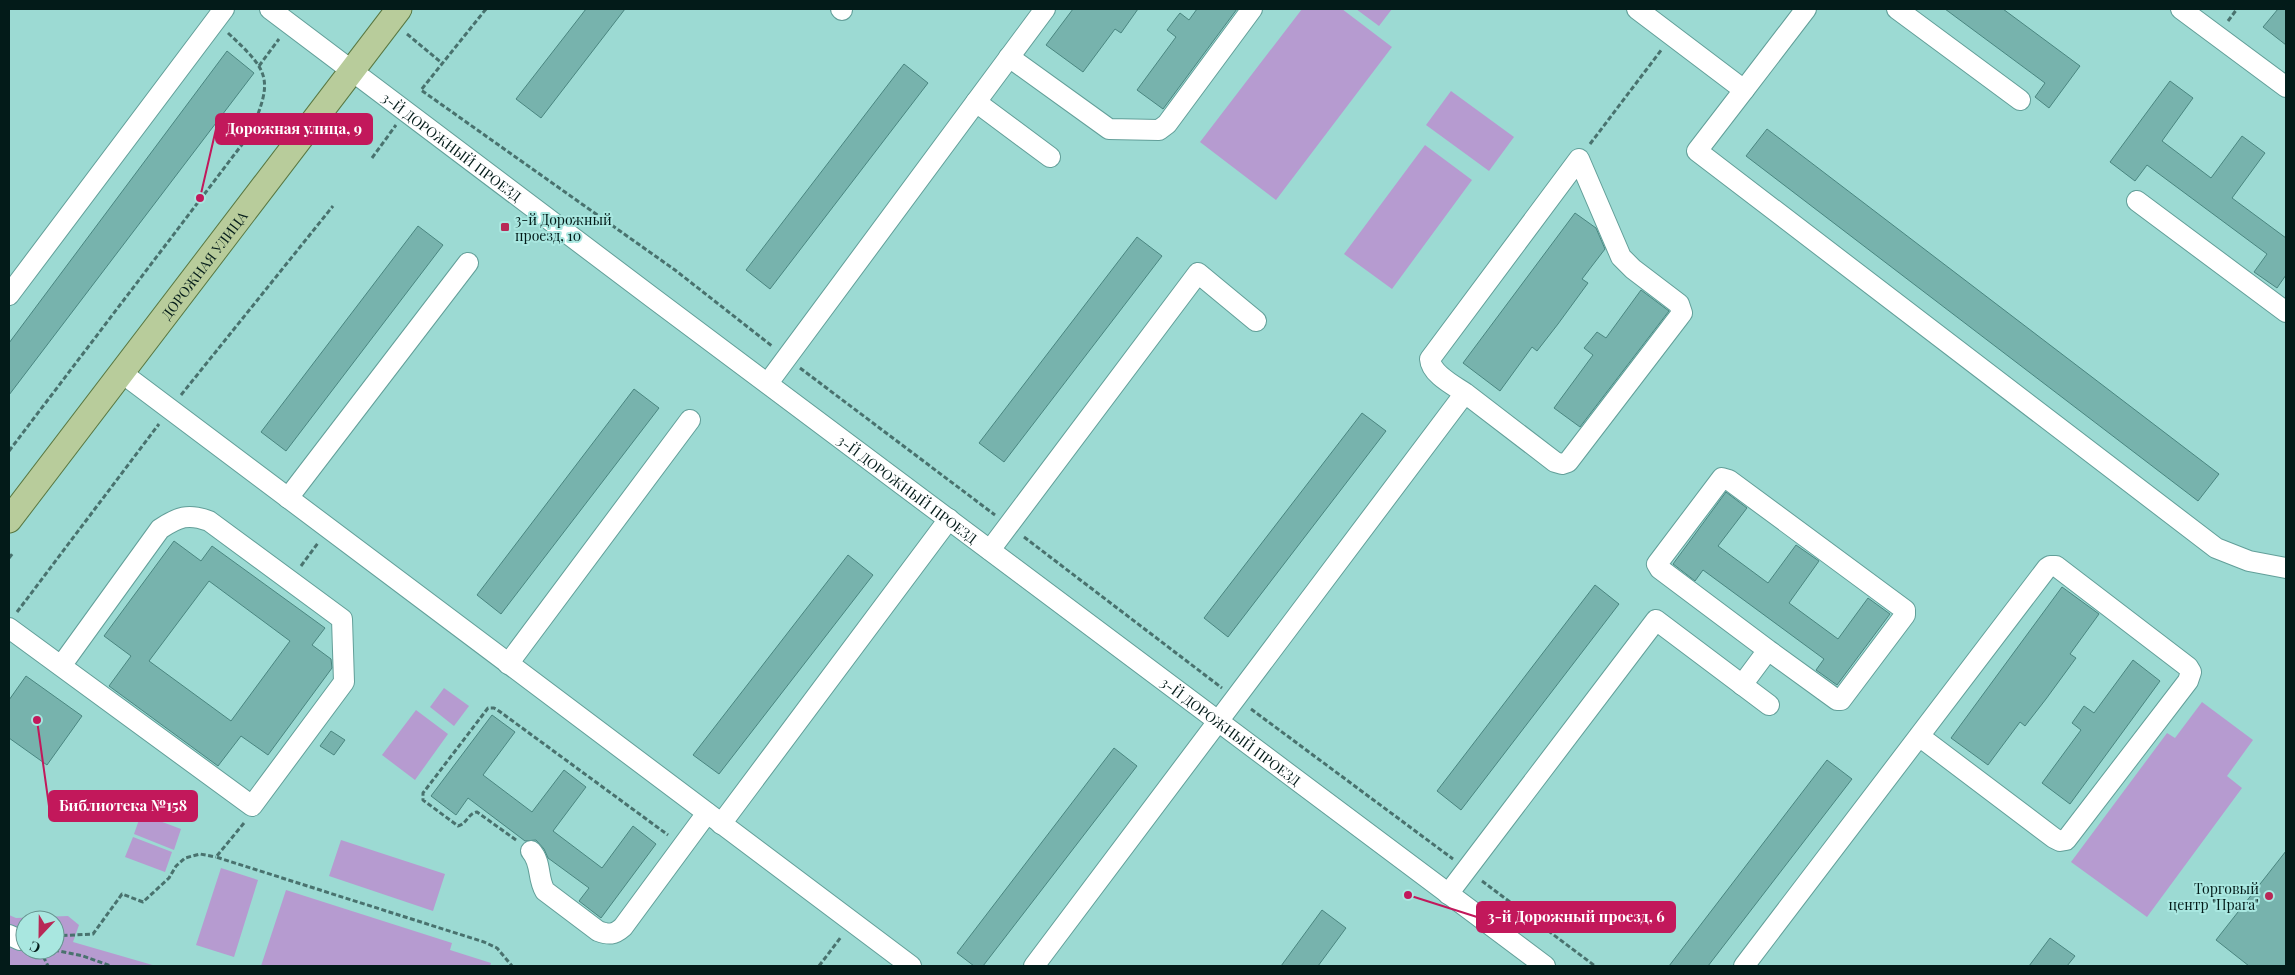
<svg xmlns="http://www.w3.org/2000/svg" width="2295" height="975" font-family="'Playfair Display',serif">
	<rect width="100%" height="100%" fill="#9cdad3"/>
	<path fill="#b69bd0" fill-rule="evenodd" d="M1302,9H1342L1392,47L1276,200L1200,142Z
		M1356,9H1392L1379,26Z
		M1451,91L1514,137L1489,171L1426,125Z
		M1425,145L1472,180L1392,289L1344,254Z
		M444,688L469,706L454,726L430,707Z
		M2202,702L2253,740L2227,776L2242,788L2147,917L2071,862L2167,733L2175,738Z
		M416,710L448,734L415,780L382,755Z
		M141,814L181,829L174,850L134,834Z
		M133,837L172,852L165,872L125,857Z
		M341,840L445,874L433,911L329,876Z
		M221,868L258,880L234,957L196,945Z
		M286,890L452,943L450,950L491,963L490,966H261Z
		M9,915L16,918L68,916L79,925L73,942L156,966H9ZM25,920H55V950H25Z"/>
	<path fill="#77b3ad" stroke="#4a8680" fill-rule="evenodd" d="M586,9H625L541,118L516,99Z
		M1073,9H1138L1121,33L1115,29L1083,72L1046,45Z
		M1197,9H1237L1163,109L1137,90L1176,37L1167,30L1176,18L1180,13L1189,20Z
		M1945,9H2003L2080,66L2049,108L2035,97L2045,83Z
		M2278,9H2286V45L2263,27Z
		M227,51L254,73L9,395V343Z
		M904,64L928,83L770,289L746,270Z
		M2170,81L2193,98L2162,141L2211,178L2242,136L2265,153L2232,198L2286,238V275L2277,288L2254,272L2267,254L2147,165L2135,181L2110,162Z
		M1767,129L2219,474L2198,501L1746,156Z
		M1575,213L1596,228L1605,249L1582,279L1588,283L1558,324L1537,351L1532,347L1500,391L1463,363Z
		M418,226L443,245L286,451L261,432Z
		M1137,237L1162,256L1004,462L979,443Z
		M1641,290L1669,311L1580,427L1554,408L1593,355L1584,348L1597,332L1606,338Z
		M634,389L659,408L501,614L477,595Z
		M1362,413L1386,431L1228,637L1204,618Z
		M1726,492L1747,508L1718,546L1768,583L1796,545L1819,561L1789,603L1838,639L1868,598L1890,614L1837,685L1816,670L1824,659L1703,570L1695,581L1673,564Z
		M174,541L201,561L212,546L325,628L312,645L331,659L332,668L268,755L241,736L218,766L109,686L131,656L104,636ZM209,581L290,641L231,721L149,661Z
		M848,555L873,575L719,774L693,755Z
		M1595,585L1619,604L1461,810L1437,791Z
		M2062,587L2099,614L2070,654L2076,658L2046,699L2025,726L2020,722L1988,765L1951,738Z
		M2133,660L2160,681L2070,804L2042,783L2081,730L2072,723L2084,706L2094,713Z
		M26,676L82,716L47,765L9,738V700Z
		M492,715L515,732L483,775L532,812L564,770L586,787L553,831L602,868L633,826L656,844L601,918L579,901L589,888L548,858L544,849L536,840L525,841L468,798L456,815L431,796Z
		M331,731L345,740L334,755L320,746Z
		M1114,748L1137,766L983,966H974L957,953Z
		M1827,760L1852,779L1708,966H1669Z
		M2286,851V966H2249L2216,940Z
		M1322,910L1346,928L1318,966H1281Z
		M2050,938L2075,956L2067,966H2029Z"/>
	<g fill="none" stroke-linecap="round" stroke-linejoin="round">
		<defs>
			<g id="minor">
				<path id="s1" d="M270,9L653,298L1545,966"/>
				<path d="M841,9L842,10"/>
				<path d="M1637,9L1744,90L1697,151L2216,548L2249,561L2286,568"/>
				<path d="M1897,9L2020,100"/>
				<path d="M2181,9L2286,87"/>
				<path d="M1009,57L1109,129L1159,130L1167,124L1252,9"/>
				<path d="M1744,90L1806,9"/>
				<path d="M976,102L1045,9"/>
				<path d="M2137,201L2286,312"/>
				<path d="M9,295L224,9"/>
				<path d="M122,373L911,966"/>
				<path d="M768,383L976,102L1050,157"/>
				<path d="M288,498L468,263"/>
				<path d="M990,550L1198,273L1256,321"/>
				<path d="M9,628L252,806L344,682L342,619L209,521C188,513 178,517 160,529L61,666"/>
				<path d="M508,664L690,420"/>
				<path d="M1742,685L1768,650L1660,569L1657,564L1722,478L1729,480L1905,610V615L1841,700H1837L1768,650"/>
				<path d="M721,824L949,519"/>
				<path d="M531,851C542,863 537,878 545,891L598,931C609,935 614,935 623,927L707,813"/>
				<path d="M1448,894L1656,620L1769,705"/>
				<path d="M9,935L20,940"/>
				<path d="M1034,966L1465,393L1555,462L1562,464L1568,462L1679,317L1682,313L1679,304L1633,269L1621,257L1579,159L1430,359C1431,374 1453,385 1465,393"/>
				<path d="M1744,966L2047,568L2050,566H2056L2188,667L2191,672L2188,681L2066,840L2060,841L2054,838L1919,736"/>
			</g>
			<g id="major">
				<path id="s2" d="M9,520L399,9"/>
			</g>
		</defs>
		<use href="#minor" stroke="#629f99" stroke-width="22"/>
		<use href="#major" stroke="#597842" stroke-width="27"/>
		<path stroke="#49726e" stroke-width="3" stroke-dasharray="5 2.5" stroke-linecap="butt" d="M486,9L421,90L675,270L772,346
			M2228,21L2237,9
			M407,34L443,64
			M259,66L279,39
			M1590,144L1662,49
			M372,158L396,125
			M800,368L995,515
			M181,395L333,206
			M9,451L250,134C273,79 271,73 228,33
			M1024,537L1222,688
			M9,558L13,553
			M301,566L318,543
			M17,612L159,424
			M1251,709L1453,859
			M244,823L216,857L484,942L497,948L512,966
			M516,840L477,812C468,813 467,824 458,826L423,800V793L488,708H494L499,711L668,835
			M1482,881L1595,966
			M55,936L93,934L122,894L143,902L169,878L176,866L185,858L200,854L216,857
			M40,950L48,966
			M54,950L83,956L111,966
			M819,966L841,937"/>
		<use href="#minor" stroke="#fff" stroke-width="20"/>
		<use href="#major" stroke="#b8cc9b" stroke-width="25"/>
	</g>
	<g fill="#b82856" stroke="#a9e7e0" stroke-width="2">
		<rect x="500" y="222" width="10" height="10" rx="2.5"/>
		<circle cx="2269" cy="896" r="5"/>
	</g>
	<g text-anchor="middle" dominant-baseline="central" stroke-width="4" stroke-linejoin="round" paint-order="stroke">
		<g font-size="14" fill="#031b19" stroke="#a9e7e0">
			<text stroke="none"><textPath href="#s1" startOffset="228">3-Й ДОРОЖНЫЙ ПРОЕЗД</textPath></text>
			<text stroke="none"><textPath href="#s2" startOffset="321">ДОРОЖНАЯ УЛИЦА</textPath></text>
			<text stroke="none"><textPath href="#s1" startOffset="798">3-Й ДОРОЖНЫЙ ПРОЕЗД</textPath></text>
			<text stroke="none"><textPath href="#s1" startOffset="1202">3-Й ДОРОЖНЫЙ ПРОЕЗД</textPath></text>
		</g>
		<g font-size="14" fill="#031b19" stroke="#a9e7e0" text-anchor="start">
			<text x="515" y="219">3-й Дорожный<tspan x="515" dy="16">проезд, 10</tspan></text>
			<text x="2259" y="888" text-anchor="end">Торговый<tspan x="2259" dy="16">центр "Прага"</tspan></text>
		</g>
	</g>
	<path fill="none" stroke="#c2185b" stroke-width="2" d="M200 198L216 129M37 720L49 806M1408 895L1477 917"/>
	<g fill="#c2185b" stroke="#a9e7e0" stroke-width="2">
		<circle cx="200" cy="198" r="5"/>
		<circle cx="37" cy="720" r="5"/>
		<circle cx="1408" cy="895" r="5"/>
	</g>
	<g fill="#c2185b" stroke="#c2185b" stroke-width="2">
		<rect x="216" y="114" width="156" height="30" rx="5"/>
		<rect x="49" y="791" width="148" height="30" rx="5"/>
		<rect x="1477" y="902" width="198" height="30" rx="5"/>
	</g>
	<g font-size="15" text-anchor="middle" font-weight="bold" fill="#fff">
		<text x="294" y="134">Дорожная улица, 9</text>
		<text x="123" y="811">Библиотека №158</text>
		<text x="1576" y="922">3-й Дорожный проезд, 6</text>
	</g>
	<rect width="2295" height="975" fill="none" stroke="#031b19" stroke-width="20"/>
	<g transform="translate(40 935) rotate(202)"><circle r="24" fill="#a9e7e0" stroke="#679590"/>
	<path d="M0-4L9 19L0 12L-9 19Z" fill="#b82856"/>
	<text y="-8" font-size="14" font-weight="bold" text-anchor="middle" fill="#031b19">С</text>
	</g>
</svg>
